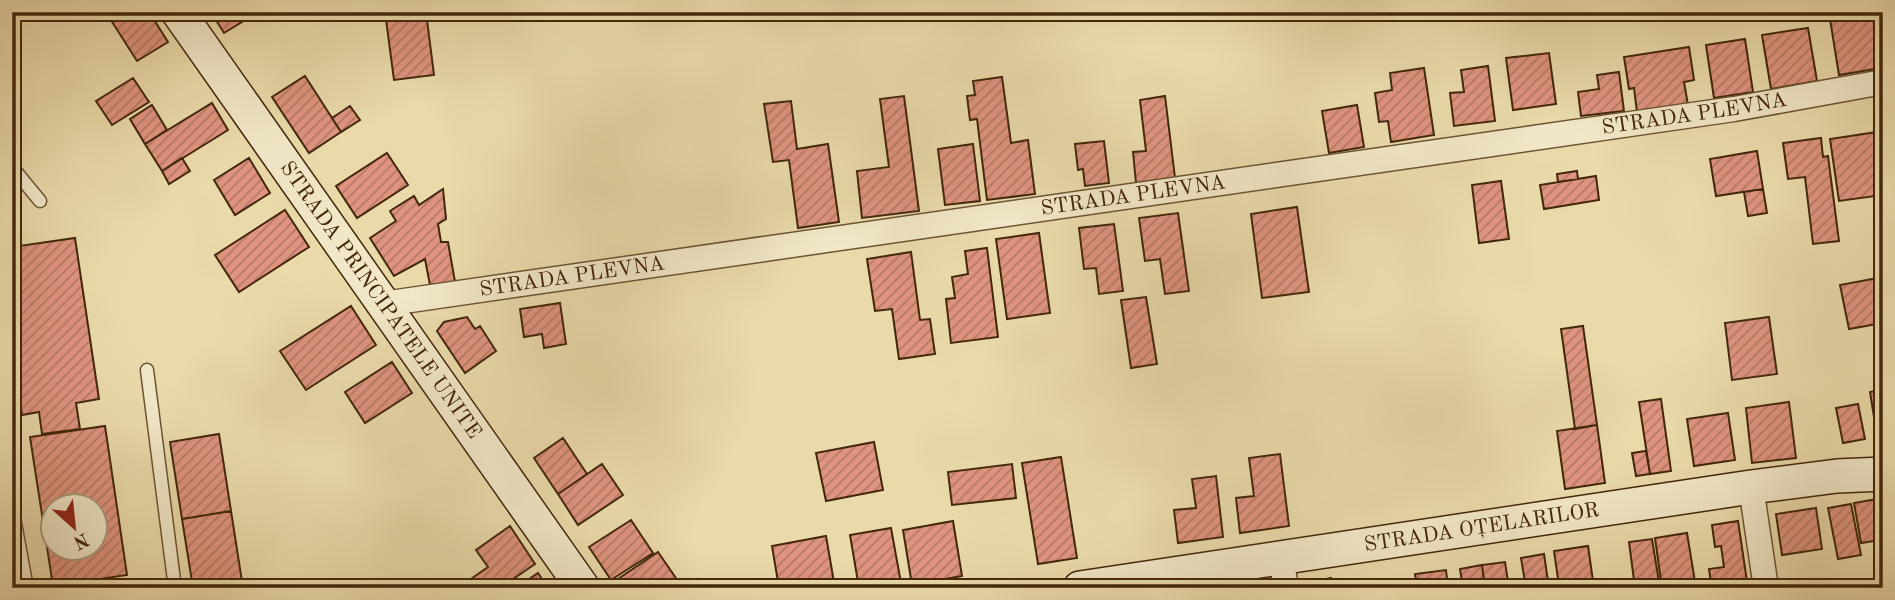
<svg xmlns="http://www.w3.org/2000/svg" width="1895" height="600" font-family="'Old Standard TT',serif">
	<defs>
		<pattern id="building-hatch" width="6" height="6" patternUnits="userSpaceOnUse" patternTransform="scale(1.75)"><rect width="6" height="6" fill="#df947f"/><path d="M-1 1l2-2M0 6l6-6M5 7l2-2" fill="none" stroke="#b67966"/></pattern>
	</defs>
	<rect width="100%" height="100%" fill="#eadaaa"/>
	<filter id="stains"><feTurbulence type="fractalNoise" baseFrequency=".00286" numOctaves="4"/><feColorMatrix values="0 0 0 0 .2 0 0 0 0 .09 0 0 0 0 .02 0 0 0 .5 -.17"/></filter>
	<radialGradient id="worn" r=".72"><stop offset=".6" stop-color="#630" stop-opacity="0"/><stop offset="1" stop-color="#630" stop-opacity=".3"/></radialGradient>
	<path fill="url(#building-hatch)" stroke="#43270b" stroke-width="2" fill-rule="evenodd" d="M111,12H149L168,42L137,61L107,14Z
		M211,12H248L250,17L224,33Z
		M385,12H426L434,75L394,80Z
		M858,12H891L859,17Z
		M1872,12L1881,68L1839,75L1830,19Z
		M1808,28L1817,81L1771,89L1762,35Z
		M1745,39L1753,92L1714,98L1706,45Z
		M1689,47L1694,80L1684,82L1688,105L1637,112L1634,88L1629,89L1624,57Z
		M1549,53L1556,104L1513,110L1506,58Z
		M1488,66L1495,121L1454,126L1450,93L1464,92L1461,70Z
		M1424,68L1434,135L1391,142L1388,121L1379,122L1375,93L1392,90L1390,73Z
		M1619,72L1624,111L1581,116L1578,92L1599,89L1597,75Z
		M305,76L341,132L309,153L272,97Z
		M1002,77L1011,143L1028,140L1035,194L987,200L977,119L970,120L967,96L975,95L973,81Z
		M133,78L149,102L112,125L96,101Z
		M904,96L919,211L862,218L857,171L889,167L880,99Z
		M1165,96L1175,178L1136,183L1133,152L1146,151L1140,100Z
		M791,101L797,149L828,144L839,222L798,228L789,160L773,162L764,104Z
		M212,103L228,130L162,171L145,144Z
		M152,105L167,130L145,144L130,119Z
		M1357,105L1364,147L1329,153L1322,111Z
		M350,106L360,120L341,132L332,118Z
		M1877,132L1879,150L1883,149V195L1839,201L1830,139Z
		M1821,138L1823,157L1828,156L1839,241L1813,244L1805,177L1788,179L1783,143Z
		M1104,141L1109,183L1085,186L1083,169L1078,170L1075,144Z
		M973,144L980,201L945,205L938,149Z
		M1757,151L1763,189L1716,196L1710,159Z
		M387,153L408,185L357,218L336,186Z
		M182,158L190,171L169,184L162,171Z
		M249,158L270,193L235,215L214,180Z
		M1577,171L1578,179L1558,182L1557,174Z
		M1596,176L1599,200L1544,209L1540,185Z
		M1501,181L1509,239L1479,243L1472,185Z
		M443,189L446,219L438,224L441,242H448L455,282L430,285L425,259L394,276L370,238L396,221L390,211L414,196L419,205Z
		M1763,189L1767,213L1748,216L1744,192Z
		M1297,207L1309,292L1262,298L1251,214Z
		M285,210L309,247L239,292L215,255Z
		M1178,213L1189,291L1165,294L1160,259L1145,261L1139,218Z
		M1114,224L1123,291L1099,294L1096,268L1084,269L1079,228Z
		M1039,233L1050,313L1007,319L996,239Z
		M75,238L99,399L76,403L80,429L42,434L39,412L22,415L12,347V247Z
		M987,248L998,337L951,343L946,299L955,298L952,277L968,274L965,251Z
		M911,252L920,320L930,319L935,354L899,359L892,309L875,311L867,259Z
		M1883,277V323L1849,329L1840,285Z
		M1146,297L1157,364L1131,368L1121,300Z
		M560,303L566,344L544,348L542,334L524,337L520,309Z
		M351,306L376,345L306,390L280,351Z
		M467,317L475,329L480,326L496,351L465,373L437,331L444,322Z
		M1769,317L1777,374L1732,380L1725,323Z
		M1583,326L1597,425L1575,429L1561,329Z
		M392,362L412,393L365,423L345,392Z
		M1883,390V415L1874,417L1870,392Z
		M1661,399L1671,471L1650,474L1639,402Z
		M1789,402L1796,458L1752,463L1746,408Z
		M1858,404L1865,439L1843,443L1836,408Z
		M1728,413L1735,460L1694,466L1687,419Z
		M1597,425L1605,483L1565,489L1557,431Z
		M105,426L127,575L53,586L30,437ZM52,505H94V548H52Z
		M219,434L231,511L182,519L170,442Z
		M563,438L587,474L558,494L534,458Z
		M874,442L883,490L826,501L816,453Z
		M1646,451L1650,474L1636,476L1632,453Z
		M1280,454L1289,526L1240,533L1236,498L1254,496L1249,458Z
		M1061,457L1077,558L1038,564L1022,463Z
		M602,464L623,495L578,525L558,494Z
		M1012,464L1016,498L952,505L948,472Z
		M1216,476L1223,537L1178,543L1174,510L1196,508L1192,479Z
		M1883,498V572L1880,573L1874,541L1861,543L1854,503Z
		M1851,504L1861,555L1838,559L1828,508Z
		M1816,508L1822,549L1782,555L1776,514Z
		M231,511L243,588H193L182,519Z
		M631,520L653,553L611,580L589,547Z
		M953,521L962,576L912,585L903,530Z
		M1738,521L1748,588H1727L1726,581L1711,583L1709,569L1724,567L1721,546L1715,547L1712,525Z
		M510,526L535,564L500,588H458L488,567L476,550Z
		M891,528L901,583L859,588L850,535Z
		M1687,533L1696,588H1662L1655,538Z
		M826,536L835,588H779L772,546Z
		M1652,539L1660,588H1635L1629,542Z
		M12,544L19,588H12Z
		M1588,546L1594,588H1563L1562,579H1558L1554,551Z
		M658,552L680,584L674,588H623L618,579Z
		M1544,554L1549,588H1526L1521,558Z
		M1505,562L1509,588H1485L1482,565Z
		M1482,565L1485,588H1463L1460,569Z
		M1446,570L1448,588H1417L1415,574Z
		M538,573L548,588H516Z
		M1331,578L1333,588H1296V585Z
		M1372,580L1373,588H1349L1348,584Z"/>
	<g fill="none" stroke-linecap="round" stroke-linejoin="round">
		<defs>
			<path id="lane" d="M12,167L40,201
				M147,370L175,588
				M12,507L27,588"/>
			<g id="street">
				<path id="s1" d="M383,304L1734,109L1883,82"/>
				<path d="M1751,487L1766,588"/>
				<path d="M1281,557L1286,588"/>
			</g>
			<g id="secondary">
				<path id="s2" d="M178,12L583,588"/>
				<path id="s3" d="M1080,588L1751,487L1837,476L1883,474"/>
			</g>
		</defs>
		<use href="#lane" stroke="#6d5433" stroke-width="15"/>
		<use href="#street" stroke="#6d5433" stroke-width="27"/>
		<use href="#secondary" stroke="#43270b" stroke-width="36"/>
		<use href="#lane" stroke="#f1e7c8" stroke-width="12"/>
		<use href="#street" stroke="#f1e7c8" stroke-width="24"/>
		<use href="#secondary" stroke="#f1e7c8" stroke-width="33"/>
	</g>
	<g text-anchor="middle" dominant-baseline="central" stroke-width="7" stroke-linejoin="round" paint-order="stroke">
		<g font-size="21" fill="#43270b" stroke="#f1e7c8">
			<text stroke="none"><textPath href="#s1" startOffset="1325">STRADA PLEVNA</textPath></text>
			<text stroke="none"><textPath href="#s1" startOffset="758">STRADA PLEVNA</textPath></text>
			<text stroke="none"><textPath href="#s1" startOffset="191">STRADA PLEVNA</textPath></text>
			<text stroke="none"><textPath href="#s2" startOffset="352">STRADA PRINCIPATELE UNITE</textPath></text>
			<text stroke="none"><textPath href="#s3" startOffset="406">STRADA OȚELARILOR</textPath></text>
		</g>
	</g>
	<rect width="1895" height="600" fill="none" stroke="#eadaaa" stroke-width="42"/>
	<rect x="14" y="14" width="1867" height="572" fill="none" stroke="#43270b" stroke-width="3.5"/>
	<rect x="21" y="21" width="1853" height="558" fill="none" stroke="#43270b" stroke-width="2"/>
	<g transform="translate(74 527) rotate(153)"><circle r="33" fill="#f1e7c8" stroke="#ab9a7c" stroke-width="2"/>
	<path d="M0-5L12 26L0 18L-12 26Z" fill="#8f2418"/>
	<text y="-10" font-size="19" font-weight="bold" text-anchor="middle" fill="#43270b">N</text>
	</g>
	<rect width="100%" height="100%" filter="url(#stains)"/>
	<rect width="100%" height="100%" fill="url(#worn)"/>
</svg>
